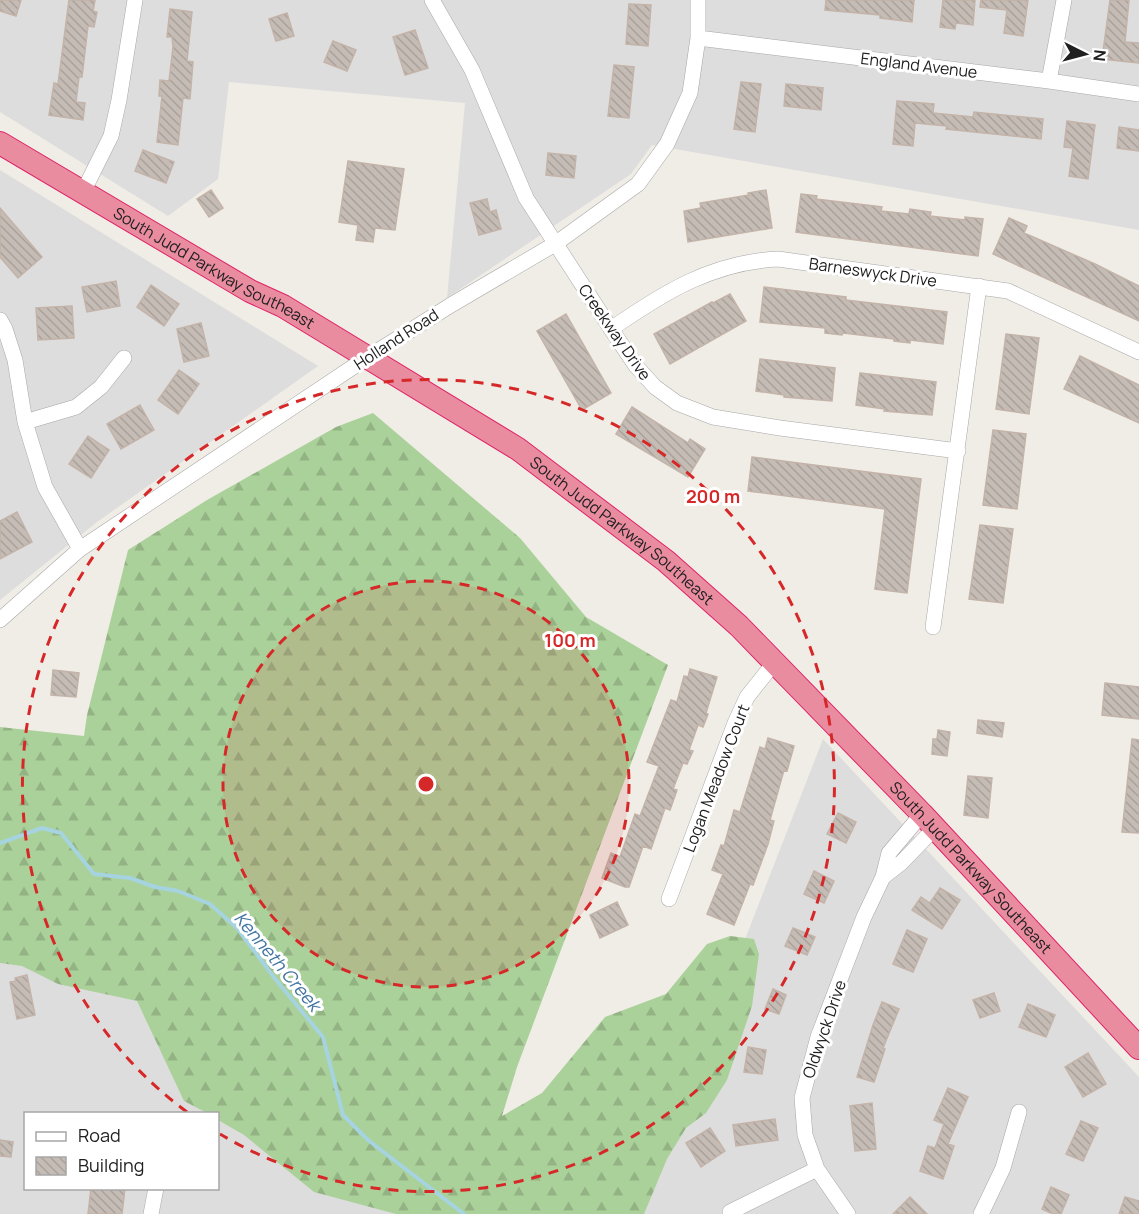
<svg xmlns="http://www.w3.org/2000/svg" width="1139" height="1214" font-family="Manrope,sans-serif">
	<defs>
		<pattern id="forest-firs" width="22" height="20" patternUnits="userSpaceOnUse" patternTransform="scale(1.5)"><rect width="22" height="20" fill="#abd19a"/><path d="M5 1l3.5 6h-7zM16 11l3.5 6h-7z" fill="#93b384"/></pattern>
		<pattern id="building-back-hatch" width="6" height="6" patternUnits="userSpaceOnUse" patternTransform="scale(1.5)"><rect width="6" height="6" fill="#c5bcb5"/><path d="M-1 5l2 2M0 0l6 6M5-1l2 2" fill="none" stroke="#a9a19b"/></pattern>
	</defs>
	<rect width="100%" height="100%" fill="#f0ede6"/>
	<path fill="#dedddd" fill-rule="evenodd" d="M0,0H1139V230L652,145L631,174L447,298L465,103L229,82L218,179L168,216L0,112Z
		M0,170L318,366L97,522L0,600Z
		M823,739L1139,1077V1214H638Z
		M0,953L82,961L464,1214H0ZM26,1114H218V1188H26Z"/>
	<path fill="url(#forest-firs)" d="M373,413L520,538L586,617L668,665L517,1067L502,1116L542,1093L605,1017L666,994L707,944L730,936L754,939L759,954L752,1006L727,1080L706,1113L686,1128L667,1159L644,1214H396L314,1192L244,1135L218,1120V1114L207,1113L184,1101L137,1001L58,984L22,966L0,963V727L84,736L87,715L128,550L207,500L336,427Z"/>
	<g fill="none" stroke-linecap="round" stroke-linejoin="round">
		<path stroke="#a5d3df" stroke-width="4" d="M0,843L42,828L61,833L94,874L130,878L155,887L178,891L210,904L237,928L276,980L323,1037L343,1115L368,1140L464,1214"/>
	</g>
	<path fill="url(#building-back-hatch)" stroke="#c3b3a8" stroke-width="1.5" d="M0,0H21L16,16L0,11Z
		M69,0H95L93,11L97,12L94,27L88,26L82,77H79L76,102L85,103L83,120L49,115L54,83L58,84Z
		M826,0H914L912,22L880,18V15L825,10Z
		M943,0H975L973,25L956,23L955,29L940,27Z
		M981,0H1028L1023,36L1004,33L1007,10L980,7Z
		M1110,0H1129L1125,42L1139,43V63L1102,59Z
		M629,4L651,5L648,46L626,44Z
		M170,9L192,12L187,61L193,62L190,99L183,98L178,145L157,142L162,96H159L160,80L169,81L173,47L172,37H167Z
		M287,13L294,36L276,41L269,19Z
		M415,30L428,68L405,75L393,37Z
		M333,41L356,50L347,71L324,62Z
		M614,65L634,67L629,118L608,116Z
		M741,82L761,84L755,132L734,129Z
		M786,84L823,88L821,110L784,106Z
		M897,101L934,104L933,113L973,117L974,112L1043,119L1041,139L946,129L947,126L915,123L913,146L893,144Z
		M1067,121L1095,125L1088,179L1069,176L1073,148L1064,147Z
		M1119,127L1139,130V151L1117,148Z
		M143,150L174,162L166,183L135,171Z
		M548,153L576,156L574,178L546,175Z
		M348,161L404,169L395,230L375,228L373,242L356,240L358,225L339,222Z
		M211,190L223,208L209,217L197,199Z
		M766,190L772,228L688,242L684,211L701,208L700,203L749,195L748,193Z
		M801,194L817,196L816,199L882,207L881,211L909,214L910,209L931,212L930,216L965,220V217L983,219L978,256L796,232Z
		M487,199L490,212L496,210L501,229L479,235L470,203Z
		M0,208L42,257L18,278L0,257Z
		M1009,218L1027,226L1024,233L1095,264L1139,286V321L993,254Z
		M116,281L120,306L87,312L82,287Z
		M151,285L179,304L164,326L137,307Z
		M764,287L846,297V300L947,312L943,344L910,340V343L894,341V339L843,333L842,335L825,333V328L760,322Z
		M730,294L746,321L670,364L654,334L712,302L713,303Z
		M72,306L74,338L38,340L36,308Z
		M566,314L611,393L582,410L537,331Z
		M201,323L209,356L184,362L177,329Z
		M1006,334L1039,338L1029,414L996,409Z
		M1080,356L1139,385V423L1064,389Z
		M760,359L835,368L832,401L784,397V395L756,391Z
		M179,370L199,384L178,414L158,400Z
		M860,373L936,382L932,415L884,411L885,409L856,405Z
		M140,405L154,430L121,449L107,424Z
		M632,407L688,443L690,439L705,449L688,477L616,434Z
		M993,430L1026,434L1017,509L983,505Z
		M88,436L109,450L91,478L69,464Z
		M752,457L921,479L907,593L875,589L885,509L748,491Z
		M17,512L32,542L0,559V521Z
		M980,525L1013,529L1003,603L969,599Z
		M690,669L717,677L706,713L708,714L703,727L698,725L689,750L693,751L687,764L683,763L673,789L677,790L670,810L665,808L651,849L643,846L629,887H625L602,878L611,853L620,857L635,814L640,816L659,766L647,762L671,700L677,702L684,676L688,677Z
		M53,670L79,673L76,697L51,695Z
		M1105,683L1139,687V719L1102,715Z
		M978,720L1004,723L1002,737L977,733Z
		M938,730L950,732L947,756L932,754L933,739H937Z
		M768,738L794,746L787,771L784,770L770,820L774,821L768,844L753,885L750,884L734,925L707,914L723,874L712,870L721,845L724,846L734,810L740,812L760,747L765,749Z
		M1132,739L1139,740V833L1122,832Z
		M968,776L992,778L988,818L964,815Z
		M838,813L856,822L846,843L827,834Z
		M814,871L834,881L824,903L804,894Z
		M940,888L960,900L942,929L912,910L921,897L930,903Z
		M617,902L628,925L600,938L590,915Z
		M793,928L815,937L807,955L785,946Z
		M907,930L927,939L913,972L893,964Z
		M27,975L35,1015L17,1019L10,982L16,981L15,978Z
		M773,989L786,995L779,1014L765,1009Z
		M994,993L1000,1011L980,1018L973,1000Z
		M882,1002L899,1009L883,1048L885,1049L874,1082L857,1077L873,1025Z
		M1028,1004L1055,1015L1046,1037L1019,1027Z
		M748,1047L766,1050L762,1074L744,1072Z
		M1088,1053L1106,1084L1083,1097L1065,1067Z
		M948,1088L968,1097L948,1144L954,1146L943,1179L920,1171L928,1146L935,1148L944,1124L934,1120Z
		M872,1103L876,1149L855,1151L850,1106Z
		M775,1119L778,1140L736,1146L733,1125Z
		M1081,1121L1098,1128L1083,1161L1066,1154Z
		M710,1128L725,1151L701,1167L686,1143Z
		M0,1140L13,1142L11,1157L0,1156Z
		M1051,1187L1069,1195L1061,1214H1053L1042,1209Z
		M91,1188H125L122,1214H88Z
		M910,1197L927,1214H893Z
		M1125,1197L1139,1201V1214H1119Z"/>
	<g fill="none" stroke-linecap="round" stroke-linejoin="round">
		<defs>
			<path id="minor" d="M432,0L472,70L526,198L611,329L636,366L655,387L677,403L713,417L780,428L958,451
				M698,38L1049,81L1139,94
				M1049,81L1064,0
				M83,192L111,136L119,100L135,0
				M0,320L5,329L15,360L25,422L45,487L80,549
				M611,329C663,293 712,262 778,259L1008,291L1139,352
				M25,422L76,407L101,387L124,358
				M0,620L80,549L368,357L451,305L555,244L638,184L667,144L690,93L698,38V0
				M933,627L979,286
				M883,877L901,863L935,828
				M669,899L735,723L747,697L774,663
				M730,1212L817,1169
				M151,1214L156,1188
				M848,1214L817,1169L805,1135L802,1098L818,1037L864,917L883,877L889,853L922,814
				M981,1214L1003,1168L1019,1112"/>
			<g id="highway">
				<path id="s1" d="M0,143L250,291L283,306L518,449L666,561L739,626L922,814L1139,1048"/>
			</g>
		</defs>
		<use href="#minor" stroke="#a7a7a7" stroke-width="16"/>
		<use href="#highway" stroke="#df2268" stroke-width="24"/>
		<use href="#minor" stroke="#fff" stroke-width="15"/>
		<use href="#highway" stroke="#e98ca0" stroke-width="22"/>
	</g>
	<circle cx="426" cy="784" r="203" fill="#d62828" fill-opacity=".12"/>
	<g fill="none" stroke="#d62828" stroke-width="3" stroke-dasharray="10 8">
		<circle cx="426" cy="784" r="203"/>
		<path d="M187 1112A406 406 0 1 1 220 1134"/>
	</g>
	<g text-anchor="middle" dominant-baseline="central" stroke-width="6" stroke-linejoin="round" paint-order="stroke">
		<g font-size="16" fill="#202020" stroke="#fff">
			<text transform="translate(919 65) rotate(7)">England Avenue</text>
			<text stroke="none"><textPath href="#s1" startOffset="248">South Judd Parkway Southeast</textPath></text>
			<text transform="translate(873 272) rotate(8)">Barneswyck Drive</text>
			<text transform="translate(615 332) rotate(55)">Creekway Drive</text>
			<text transform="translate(396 339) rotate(-33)">Holland Road</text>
			<text stroke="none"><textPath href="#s1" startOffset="734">South Judd Parkway Southeast</textPath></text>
			<text transform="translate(716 778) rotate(-69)">Logan Meadow Court</text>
			<text stroke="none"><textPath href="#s1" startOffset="1220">South Judd Parkway Southeast</textPath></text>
			<text transform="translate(824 1029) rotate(-71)">Oldwyck Drive</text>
		</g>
		<g font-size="18" font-style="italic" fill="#4376a2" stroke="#fff">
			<text transform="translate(278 961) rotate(50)">Kenneth Creek</text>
		</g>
	</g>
	<circle cx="426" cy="784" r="9" fill="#d62828" stroke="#fff" stroke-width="3"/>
	<g font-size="18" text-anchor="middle" font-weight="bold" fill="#d62828" stroke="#fff" stroke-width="6" stroke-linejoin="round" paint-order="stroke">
		<text x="713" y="503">200 m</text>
		<text x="570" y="647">100 m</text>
	</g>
	<rect x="24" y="1112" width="195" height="78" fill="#ffffff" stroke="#a6a6a6" stroke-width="1.5"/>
	<rect x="36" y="1132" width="30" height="9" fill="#ffffff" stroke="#a6a6a6" stroke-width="1.5"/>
	<text x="78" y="1142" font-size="18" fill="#202020">Road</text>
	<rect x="36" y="1157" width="30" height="18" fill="url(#building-back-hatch)" stroke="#a6a6a6" stroke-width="1.5"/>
	<text x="78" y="1172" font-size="18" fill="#202020">Building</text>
	<g transform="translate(1085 54) rotate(96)" stroke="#ffffff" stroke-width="4.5" paint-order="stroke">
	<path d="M0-4.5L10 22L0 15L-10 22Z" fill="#202020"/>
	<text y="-9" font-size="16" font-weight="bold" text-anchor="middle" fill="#202020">N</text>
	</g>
</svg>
